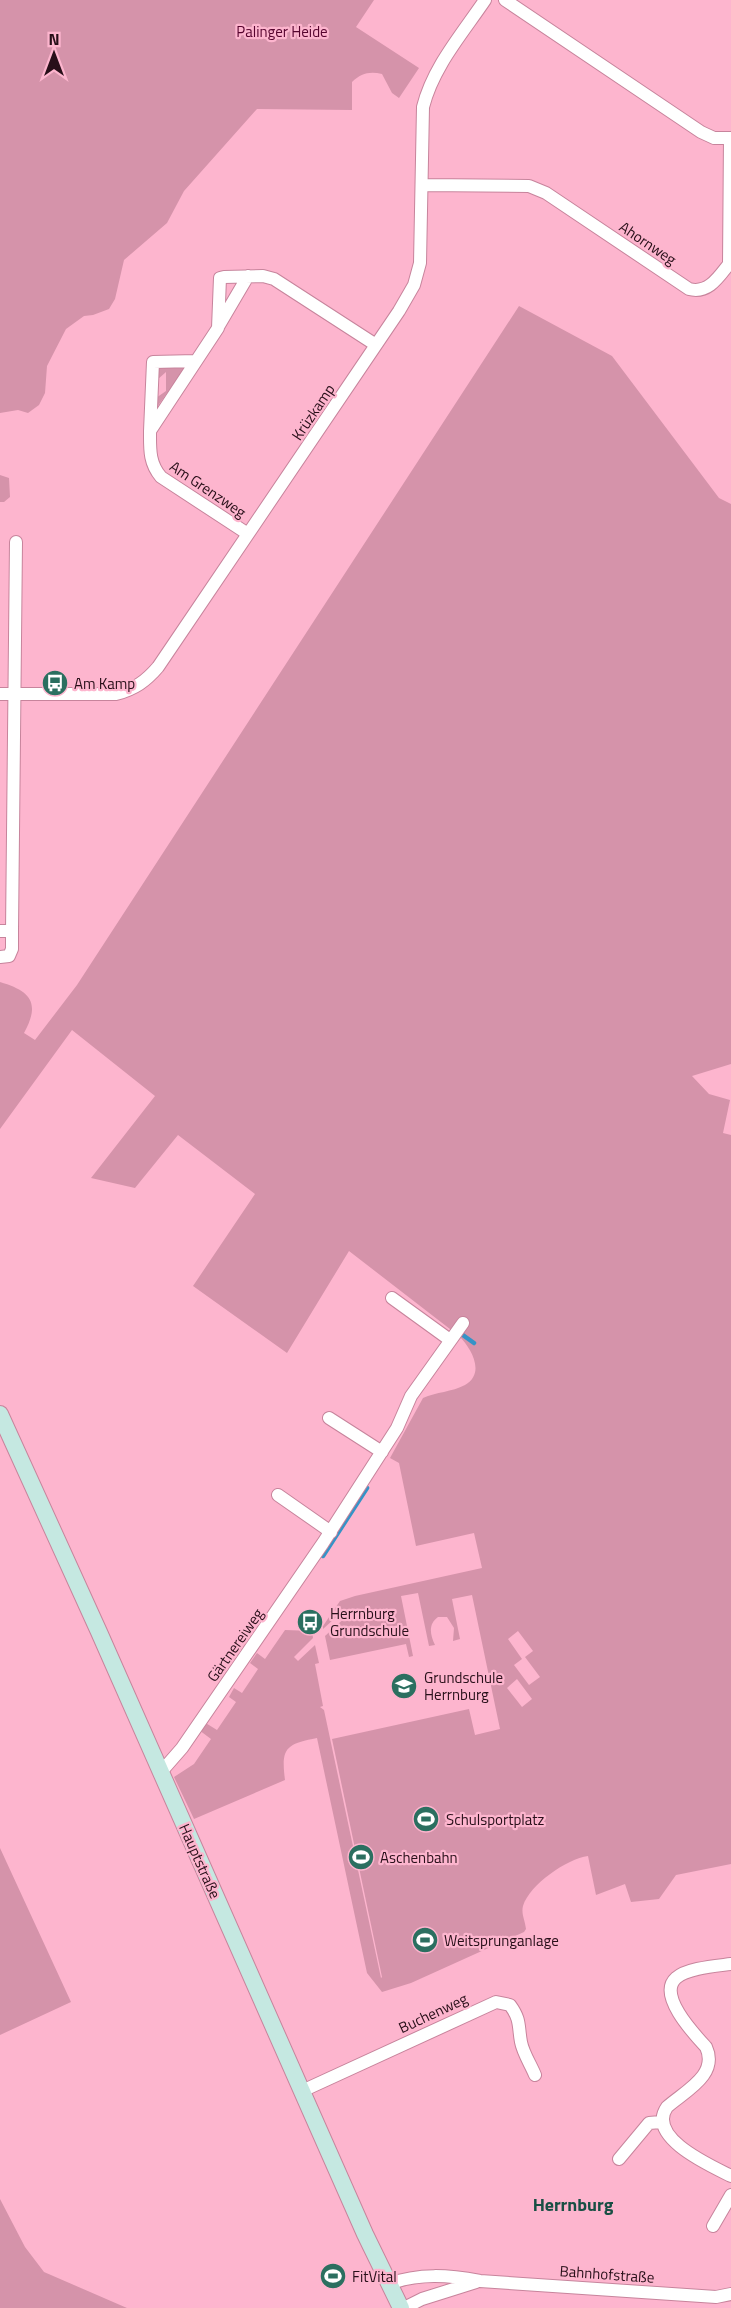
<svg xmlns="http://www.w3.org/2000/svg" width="731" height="2308" font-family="'Titillium Web',sans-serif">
	<rect width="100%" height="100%" fill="#fdb5ce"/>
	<path fill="#d593aa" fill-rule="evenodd" d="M0,0H374L356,27L419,68L399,98L392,93L382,74C370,71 361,73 352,82V110L257,109L184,191L167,223L124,260L115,299L109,309L93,315L84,316L66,329L47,366L45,393L39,405L28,413L18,410L0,413Z
		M519,306L612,356L719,498L731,504V1064L692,1076L709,1094L730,1100L723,1133L731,1135V1864L676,1875L659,1899L631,1902L625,1884L596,1895L588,1856C567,1859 530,1884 523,1906C521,1914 525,1920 526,1929L524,1932L411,1983L382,1992L367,1973L317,1738C285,1744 281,1749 285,1780L194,1819L174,1777L194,1764L211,1739L199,1730L204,1722L217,1730L236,1702L229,1697L234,1688L242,1693L258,1669L250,1663L257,1653L265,1659L285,1630L312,1631L313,1638L294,1657L298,1661L315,1645L319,1663L315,1664L323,1706L320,1707L324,1710L381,1978L382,1977L332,1739L469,1709L475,1735L500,1729L472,1595L452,1599L460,1639L453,1641L454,1628L447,1617H438C428,1624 430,1635 435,1645L429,1646L418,1593L401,1596L413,1656L409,1657L406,1644L330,1660L325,1636L348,1615L344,1610L323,1629V1626L340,1601L355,1596L482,1568L474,1533L416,1546L399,1463L390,1458L423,1398C436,1392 452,1392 465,1385C486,1373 471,1348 459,1336L349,1251L287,1353L193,1286L255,1194L178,1135L135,1188L91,1178L155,1096L72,1030L0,1129V982C30,991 41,1002 24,1033L35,1040L77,985ZM518,1631L533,1651L525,1657L540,1677L529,1685L514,1665L522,1659L508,1639ZM517,1679L532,1699L522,1707L507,1688Z
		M159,366L185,368L157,407L156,398L166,391V372L157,380Z
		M0,475L9,478L10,497L4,502H0Z
		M0,1848L71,2002L0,2035Z
		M0,2199L25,2247L44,2272L127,2308H0Z"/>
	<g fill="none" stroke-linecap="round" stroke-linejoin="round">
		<path stroke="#3593c7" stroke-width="4.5" d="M460,1333L474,1343
			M323,1556L367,1488"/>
		<defs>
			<path id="street" d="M423,185L529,186L546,193L689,289C708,294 718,278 729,264L730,138H714L701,132L505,0
				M218,327L248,276
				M150,431L153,362L196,361
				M248,534L161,477C149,463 150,449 150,431L218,328L220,278L224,277L263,276L274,279L376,345
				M0,694H116C135,689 146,681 158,667L399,311L414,285L420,263L423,107C433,67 462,34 485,0
				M0,931H12V949L9,956L0,957
				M12,931L16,542
				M392,1298L450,1340
				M329,1418L382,1452
				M278,1495L331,1532
				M161,1772L182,1748L323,1543L397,1428L411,1396L463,1323
				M731,1964C716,1966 687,1968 676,1978C657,1995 694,2034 706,2047C719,2075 685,2091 667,2107C646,2137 709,2165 731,2176
				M302,2091L496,2002L510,2005C521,2020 518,2026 521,2042C523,2053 531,2065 535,2075
				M619,2159L649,2123L661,2122
				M713,2226L731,2195
				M388,2284C420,2273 448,2275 480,2281L716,2297L731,2294
				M404,2308L422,2299L476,2282"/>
			<path id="secondary" d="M0,1414L99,1632L365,2234L401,2308"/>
		</defs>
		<use href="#street" stroke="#c7849c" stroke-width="14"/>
		<use href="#secondary" stroke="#c7849c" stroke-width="18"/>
		<use href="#street" stroke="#fff" stroke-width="12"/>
		<use href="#secondary" stroke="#c5e8e1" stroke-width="16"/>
	</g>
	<defs>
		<symbol id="bus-disc" viewBox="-11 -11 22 22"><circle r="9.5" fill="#2b6f60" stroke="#fdb5ce"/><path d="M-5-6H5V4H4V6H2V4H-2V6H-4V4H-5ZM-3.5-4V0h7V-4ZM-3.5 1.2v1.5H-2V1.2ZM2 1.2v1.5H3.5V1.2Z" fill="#fff"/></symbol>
		<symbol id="school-disc" viewBox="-11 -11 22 22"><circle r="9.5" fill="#2b6f60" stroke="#fdb5ce"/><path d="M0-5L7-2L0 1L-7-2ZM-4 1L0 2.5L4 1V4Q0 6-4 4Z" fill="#fff"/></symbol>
		<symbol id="stadium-disc" viewBox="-11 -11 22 22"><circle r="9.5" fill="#2b6f60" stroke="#fdb5ce"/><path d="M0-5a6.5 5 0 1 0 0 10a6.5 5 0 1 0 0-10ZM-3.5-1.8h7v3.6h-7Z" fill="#fff"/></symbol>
	</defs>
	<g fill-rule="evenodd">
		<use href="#bus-disc" x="40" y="668" width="30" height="30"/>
		<use href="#bus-disc" x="295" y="1607" width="30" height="30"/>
		<use href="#school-disc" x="389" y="1671" width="30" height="30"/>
		<use href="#stadium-disc" x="411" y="1804" width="30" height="30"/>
		<use href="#stadium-disc" x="346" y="1842" width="30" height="30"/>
		<use href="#stadium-disc" x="410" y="1925" width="30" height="30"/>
		<use href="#stadium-disc" x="318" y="2261" width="30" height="30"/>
	</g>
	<g text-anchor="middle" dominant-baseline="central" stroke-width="4.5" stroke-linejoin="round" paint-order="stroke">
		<g font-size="15" fill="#56042e" stroke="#fdb5ce">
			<text x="282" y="31">Palinger Heide</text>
		</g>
		<g font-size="15" fill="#280f19" stroke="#fdb5ce">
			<text transform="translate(648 243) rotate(34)">Ahornweg</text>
			<text transform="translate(313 412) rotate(-56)">Krüzkamp</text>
			<text transform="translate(208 489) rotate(34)">Am Grenzweg</text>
			<text transform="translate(235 1645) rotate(-55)">Gärtnereiweg</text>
			<text transform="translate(200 1861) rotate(66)">Hauptstraße</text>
			<text transform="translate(433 2013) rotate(-25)">Buchenweg</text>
			<text transform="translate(607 2274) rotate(4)">Bahnhofstraße</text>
		</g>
		<g font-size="15" fill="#280f19" stroke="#fdb5ce" text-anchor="start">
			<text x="74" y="683">Am Kamp</text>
			<text x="330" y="1613">Herrnburg<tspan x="330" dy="17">Grundschule</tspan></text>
			<text x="424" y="1677">Grundschule<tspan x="424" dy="17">Herrnburg</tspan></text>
			<text x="446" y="1819">Schulsportplatz</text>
			<text x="380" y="1857">Aschenbahn</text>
			<text x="444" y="1940">Weitsprunganlage</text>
			<text x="352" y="2276">FitVital</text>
		</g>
		<g font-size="18" font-weight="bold" fill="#184f44" stroke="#fdb5ce">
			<text x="573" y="2204">Herrnburg</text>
		</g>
	</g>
	<g transform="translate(54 54)" stroke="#fdb5ce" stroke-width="4.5" paint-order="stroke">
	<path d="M0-4.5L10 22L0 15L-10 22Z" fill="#280f19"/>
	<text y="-9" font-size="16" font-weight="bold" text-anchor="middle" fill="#280f19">N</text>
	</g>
</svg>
